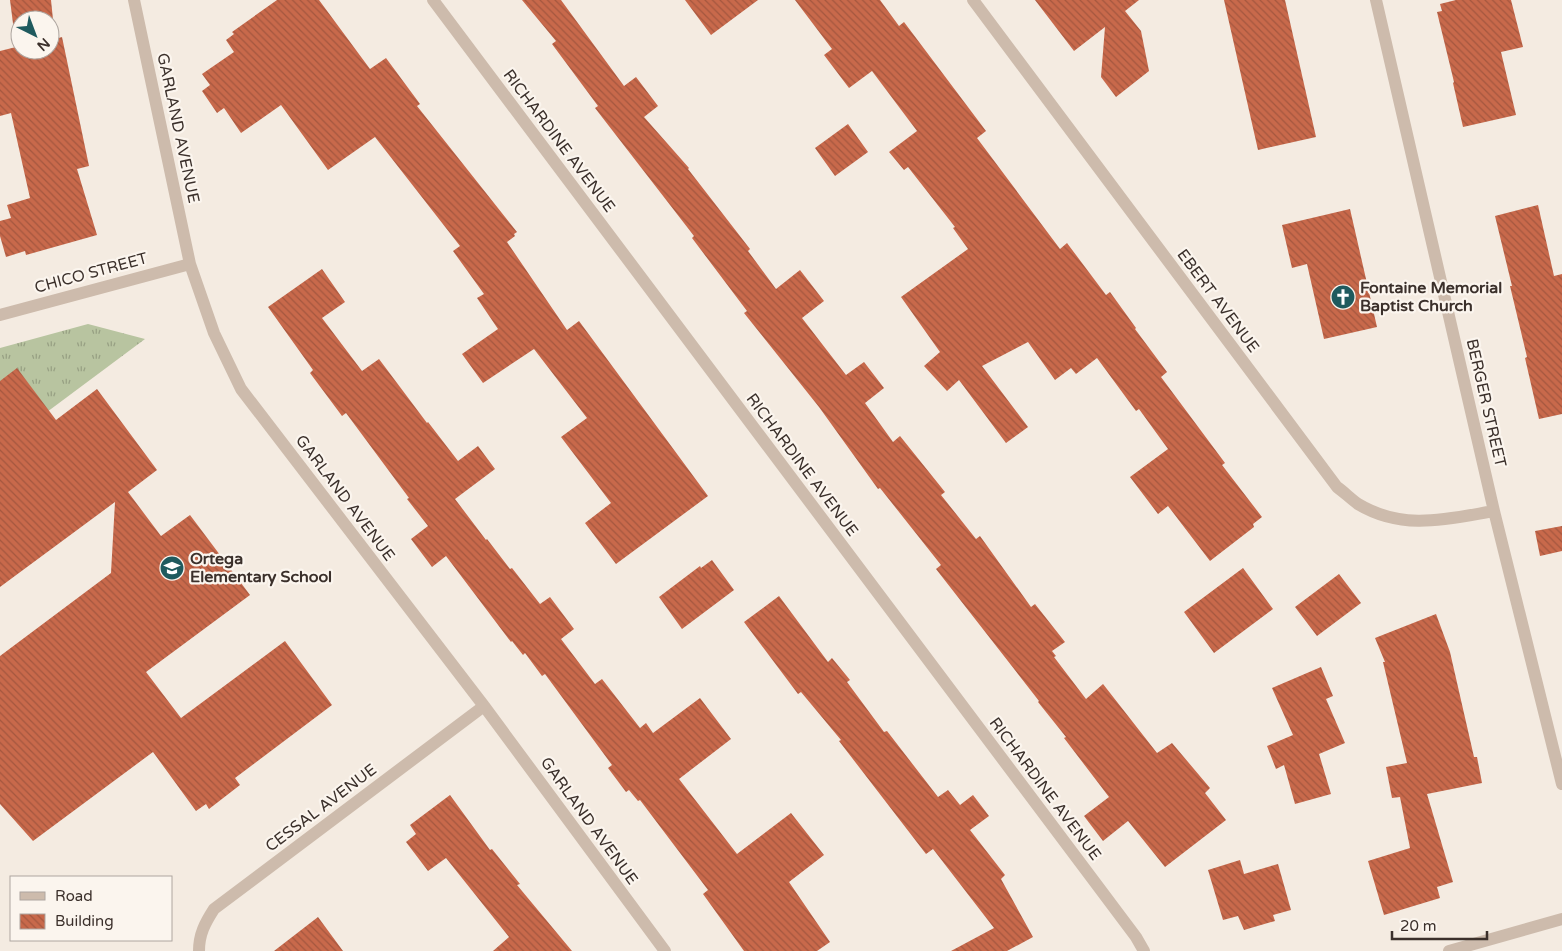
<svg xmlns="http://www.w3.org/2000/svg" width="1562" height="951" font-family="'Varela Round',sans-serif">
	<defs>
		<pattern id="grass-tufts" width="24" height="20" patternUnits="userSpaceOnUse" patternTransform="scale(1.25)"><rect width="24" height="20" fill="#b8c4a0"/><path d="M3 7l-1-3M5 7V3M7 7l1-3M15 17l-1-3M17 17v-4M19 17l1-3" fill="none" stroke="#97a083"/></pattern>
		<pattern id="building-back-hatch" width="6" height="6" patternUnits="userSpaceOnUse" patternTransform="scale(1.25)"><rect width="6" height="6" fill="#c8694b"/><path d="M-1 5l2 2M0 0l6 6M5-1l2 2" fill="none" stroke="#a4573f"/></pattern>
	</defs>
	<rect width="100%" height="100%" fill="#f4ebe1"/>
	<path fill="url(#grass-tufts)" d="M88,324L145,339L0,447V348Z"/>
	<path fill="url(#building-back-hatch)" fill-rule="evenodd" d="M10,0H51L55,39L62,37L89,166L77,169L97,235L26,255L25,251L6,257L0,236V221L11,218L7,205L30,198L11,113L0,116V51L16,47ZM20,20H50V50H20Z
		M277,0H319L370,69L386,58L420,104L417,106L517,232L514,234L515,236L507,242L567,330L579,321L708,496L616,564L585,523L611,503L561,437L587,418L534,349L483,383L462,354L498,329L477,298L484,294L453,251L460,246L375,137L328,170L281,105L241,133L224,108L217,113L202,91L210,85L202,74L234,52L226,40L234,34L232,32Z
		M522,0H561L624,86L636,77L658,106L644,117L689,168L688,169L750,249L748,251L776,289L800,270L824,301L802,318L846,375L864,362L884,388L865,403L893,442L900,436L945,492L941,495L976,539L980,536L1031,607L1035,604L1065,642L1052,651L1056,656L1054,657L1086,699L1103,684L1157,753L1172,743L1210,788L1205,793L1226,820L1165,867L1128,821L1103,841L1084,816L1109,797L1064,738L1066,737L1038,702L1039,701L936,569L941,565L880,488L878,489L819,407L744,313L747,311L692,238L694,236L595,108L598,106L552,44L556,41Z
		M685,0H758L711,35Z
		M795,0H880L899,26L904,22L986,131L977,138L1060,249L1067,243L1106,295L1110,292L1136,328L1135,329L1167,372L1161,377L1225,463L1222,465L1262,517L1253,524L1254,527L1210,561L1168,506L1158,514L1130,477L1168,449L1139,409L1136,411L1097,358L1076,374L1071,368L1055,380L1028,342L982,366L1028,427L1006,443L959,380L947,391L924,366L940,352L901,297L968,249L953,228L955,227L908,167L904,170L889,152L917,131L872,71L849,88L824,55L832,49Z
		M1035,0H1139L1125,11L1141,31L1149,71L1116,97L1101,77L1105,27L1074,51Z
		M1224,0H1285L1316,137L1258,150Z
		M1456,0H1511L1523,47L1501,52L1516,115L1463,127L1453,83L1454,82L1437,12L1442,11L1440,4Z
		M848,124L868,152L835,176L815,148Z
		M1538,205L1554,276L1562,274V414L1539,419L1525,358L1527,357L1510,286H1512L1495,216Z
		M1350,209L1377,327L1324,339L1307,264L1292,268L1282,225Z
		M322,269L345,302L322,318L362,371L379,359L427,423L428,422L458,461L478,446L495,469L455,499L486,540L487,539L510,569L512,568L540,604L550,597L574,629L561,639L595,684L602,679L640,728L646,723L653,733L700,698L731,739L679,779L737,854L791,813L824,855L789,882L830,942L817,951H744L703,894L708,890L640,800L638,801L629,790L626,792L608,768L612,765L545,674L542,676L525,653L523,655L512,641L511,642L446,556L432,567L411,539L428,526L407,499L409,498L346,413L342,416L310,373L313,370L268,307Z
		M17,368L56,420L97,389L157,470L128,492L161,536L190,515L250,595L146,672L181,718L285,641L332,705L235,778L240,785L209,809L206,804L196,811L153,752L33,841L0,804V656L111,573L115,502L0,587V381Z
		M1562,526V551L1540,556L1535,531Z
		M712,560L734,590L682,629L659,597L700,566L701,568Z
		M1243,568L1273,609L1214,653L1184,612Z
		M1339,574L1361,603L1317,636L1295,607Z
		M779,596L828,662L832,658L850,680L847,682L884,732L887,731L938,797L948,790L960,805L973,795L989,816L970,830L1005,875L1001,879L1033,937L1007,951H951L994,928L933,849L926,854L839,741L841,740L801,692L798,694L744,622Z
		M1436,614L1450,652L1474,757H1477L1482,783L1427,794L1453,882L1437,887L1440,898L1384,915L1368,861L1410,848L1400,797L1392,798L1386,767L1407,763L1383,662H1385L1375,638Z
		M1321,667L1333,696L1326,699L1345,743L1319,754L1331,794L1295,804L1284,765L1276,769L1267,746L1293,735L1272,688Z
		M450,795L490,850L492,849L520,884L517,885L572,951H493L509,937L446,858L428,871L406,842L416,834L410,825Z
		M1240,860L1244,874L1278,864L1291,910L1273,915L1275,921L1244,930L1238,916L1223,920L1208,870Z
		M318,917L343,951H274Z"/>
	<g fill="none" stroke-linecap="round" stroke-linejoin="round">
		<path stroke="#cdbbac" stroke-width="12" d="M134,0L190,264L214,333L241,389L484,706L665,951
			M433,0L1136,937L1144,951
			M973,0L1337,487C1344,492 1351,499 1358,504C1403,531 1447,519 1494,511
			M1376,0L1494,511L1562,784
			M0,315L190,264
			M199,951C199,934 205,923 214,909L484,706
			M1449,951L1562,919"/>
	</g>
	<defs>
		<symbol id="church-disc" viewBox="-11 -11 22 22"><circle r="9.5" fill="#1f5a5e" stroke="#fbf5ee"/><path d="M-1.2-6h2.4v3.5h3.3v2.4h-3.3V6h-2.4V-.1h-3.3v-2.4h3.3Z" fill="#fff"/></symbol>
		<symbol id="school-disc" viewBox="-11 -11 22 22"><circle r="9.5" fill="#1f5a5e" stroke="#fbf5ee"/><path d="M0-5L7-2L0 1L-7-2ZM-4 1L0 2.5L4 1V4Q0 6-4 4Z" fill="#fff"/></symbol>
	</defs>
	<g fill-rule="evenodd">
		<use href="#church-disc" x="1329" y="283" width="28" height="28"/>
		<use href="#school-disc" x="158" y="554" width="28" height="28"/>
	</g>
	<g text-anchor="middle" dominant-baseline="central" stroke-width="4.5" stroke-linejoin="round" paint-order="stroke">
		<g font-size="16" fill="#3b302b" stroke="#fbf5ee">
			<text transform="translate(178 128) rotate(78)">GARLAND AVENUE</text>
			<text transform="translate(559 141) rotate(53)">RICHARDINE AVENUE</text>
			<text transform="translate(91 273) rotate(-15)">CHICO STREET</text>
			<text transform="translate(1218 301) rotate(53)">EBERT AVENUE</text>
			<text transform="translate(1486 403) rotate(77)">BERGER STREET</text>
			<text transform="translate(802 465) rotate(53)">RICHARDINE AVENUE</text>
			<text transform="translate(345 498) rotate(53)">GARLAND AVENUE</text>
			<text transform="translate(1045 789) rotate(53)">RICHARDINE AVENUE</text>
			<text transform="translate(321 808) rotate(-37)">CESSAL AVENUE</text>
			<text transform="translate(589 821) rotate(54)">GARLAND AVENUE</text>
		</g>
		<g font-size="16" font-weight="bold" fill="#3b302b" stroke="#fbf5ee" text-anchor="start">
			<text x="1360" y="288">Fontaine Memorial<tspan x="1360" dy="18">Baptist Church</tspan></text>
			<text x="190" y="559">Ortega<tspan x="190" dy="18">Elementary School</tspan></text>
		</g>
	</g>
	<rect x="10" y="876" width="162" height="65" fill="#fbf5ee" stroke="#aea6a0"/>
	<rect x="20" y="892" width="25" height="8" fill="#cdbbac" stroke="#aea6a0"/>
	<text x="55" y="901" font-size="15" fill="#3b302b">Road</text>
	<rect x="20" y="914" width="25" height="15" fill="url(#building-back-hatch)" stroke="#aea6a0"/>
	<text x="55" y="926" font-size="15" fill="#3b302b">Building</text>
	<g transform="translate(35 35) rotate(138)"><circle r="24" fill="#fbf5ee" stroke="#aea6a0"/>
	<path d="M0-4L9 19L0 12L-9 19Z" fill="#1f5a5e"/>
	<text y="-8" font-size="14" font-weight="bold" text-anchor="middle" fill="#3b302b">N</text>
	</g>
	<path d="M1392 931v8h95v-8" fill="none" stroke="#3b302b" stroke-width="2.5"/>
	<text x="1400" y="931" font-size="15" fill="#3b302b" stroke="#fbf5ee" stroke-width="4" paint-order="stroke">20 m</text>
</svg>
